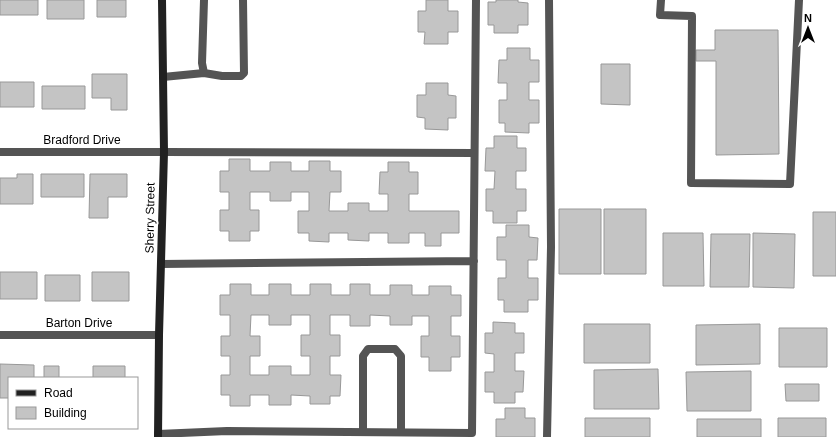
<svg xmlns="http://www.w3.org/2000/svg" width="836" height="437" font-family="Arial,sans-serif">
	<rect width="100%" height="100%" fill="#fff"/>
	<path fill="#c4c4c4" stroke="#989898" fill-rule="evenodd" d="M0,0H38V15H0Z
		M47,0H84V19H47Z
		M97,0H126V17H97Z
		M426,0H448V11H458V32H448V44H424L425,32H418V11H426Z
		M496,0H518V2L528,3V25H518V33H494V25H488V2H496Z
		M715,30H778L779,154L716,155V61H696V50H715Z
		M507,48H530V60H539V82H529V100H539V123H529V133L505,132V123H499V100H507V83H498L499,60H507Z
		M601,64H630V105L601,104Z
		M92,74H127V110H111V98H92Z
		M0,82H34V107H0Z
		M426,83H448V95L456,96V118H448V130L425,129V118L417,117V95H426Z
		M42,86H85V109H42Z
		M494,136H517V148H526V171H516V189H526V211H517V223H493V211H486V189H494L495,171H485L486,148H494Z
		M229,159H250V171H270V162H291V171H309V161H330V171H341V192H330L329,211H348V203H369V211H388V194H379L380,172H388V162H409V172H418V194H409V211H459V233H441V246H425V233H409V243H388V233H369V241L348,240V233H329V242L309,241V233H298V211H309V192H291V201H270V192H250V210H259V231H250V241H229V231H220V210H229V192H220V171H229Z
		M17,174H33V204H0V178H17Z
		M41,174H84V197H41Z
		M90,174H127V197H108V218H89Z
		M559,209H601V274H559Z
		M604,209H646V274H604Z
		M813,212H836V276H813Z
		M506,225H529V237L538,238L537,260H528V278H538V300H528V312H504V300H498V278H506V260H497V237H506Z
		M663,233H703L704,286H663Z
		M753,233L795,234L794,288L753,287Z
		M711,234H750L749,287H710Z
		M0,272H37V299H0Z
		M92,272H129V301H92Z
		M45,275H80V301H45Z
		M230,284H251V295H269V284H291V295H310V284H331V295H350V284H370V295H390V285H412V295H429V286H451V295H461V316H451V336H460V357H451V371H429V357H421V336H429V316H412V325H390V316L370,315V326H350V315H330V335H340V356H330V375H341L340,396H330V404H310V396L291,395V405H269V395H250V406H230V395H221V375H230V356H221V336H230V315H220V295H230ZM251,315H269V325H291V315H310V335H301V356H310V375H291V366H269V375H250V356H260V336H250Z
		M493,322L515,323V333H524V353H515V371H524L523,392H515V403H494V392H485V372H494V354L485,353V333H493Z
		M584,324H650V363H584Z
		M760,324V364L696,365V325Z
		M779,328H827V367H779Z
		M0,364L34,365V378H9V398H0Z
		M44,366H59V378H78H44Z
		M93,366H125V378H93Z
		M658,369L659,409H594V370Z
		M751,371V411H687L686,372Z
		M785,384H819V401H786Z
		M505,408H525V418H535V437H496V419H505Z
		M585,418H650V437H585Z
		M778,418H826V437H778Z
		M697,419H761V437H697Z"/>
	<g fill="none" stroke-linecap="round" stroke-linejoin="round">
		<path stroke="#545454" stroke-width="8" d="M204,0L202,63L204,73L222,76H241L244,73L243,0
			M661,0L660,15L692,16L691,183L790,184L799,0
			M163,77L204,73
			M164,152L474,153
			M161,264L474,261
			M363,432V356L368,349H395L401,356V432
			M158,434L227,431L472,433L476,0
			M547,437L551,247L549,0"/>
		<path stroke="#545454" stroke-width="8" d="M0,152H164
			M0,335H159"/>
		<path stroke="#212121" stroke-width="8" d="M158,437L159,335L164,152L162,0"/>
	</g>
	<g text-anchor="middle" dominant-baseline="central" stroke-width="4" stroke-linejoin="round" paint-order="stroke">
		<g font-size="12" fill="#000" stroke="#fff">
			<text x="82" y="140">Bradford Drive</text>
			<text transform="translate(150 218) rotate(-89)">Sherry Street</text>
			<text x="79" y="323">Barton Drive</text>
		</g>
	</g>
	<rect x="8" y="377" width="130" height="52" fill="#ffffff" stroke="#999999"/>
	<rect x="16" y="390" width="20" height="6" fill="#212121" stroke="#999999"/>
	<text x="44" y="397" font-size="12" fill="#000000">Road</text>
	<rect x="16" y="407" width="20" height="12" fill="#c4c4c4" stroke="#999999"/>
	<text x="44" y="417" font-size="12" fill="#000000">Building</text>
	<g transform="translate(808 28)" stroke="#ffffff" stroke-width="3" paint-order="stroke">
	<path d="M0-3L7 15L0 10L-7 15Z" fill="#000000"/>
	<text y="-6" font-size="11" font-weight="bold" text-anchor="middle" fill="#000000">N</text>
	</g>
</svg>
